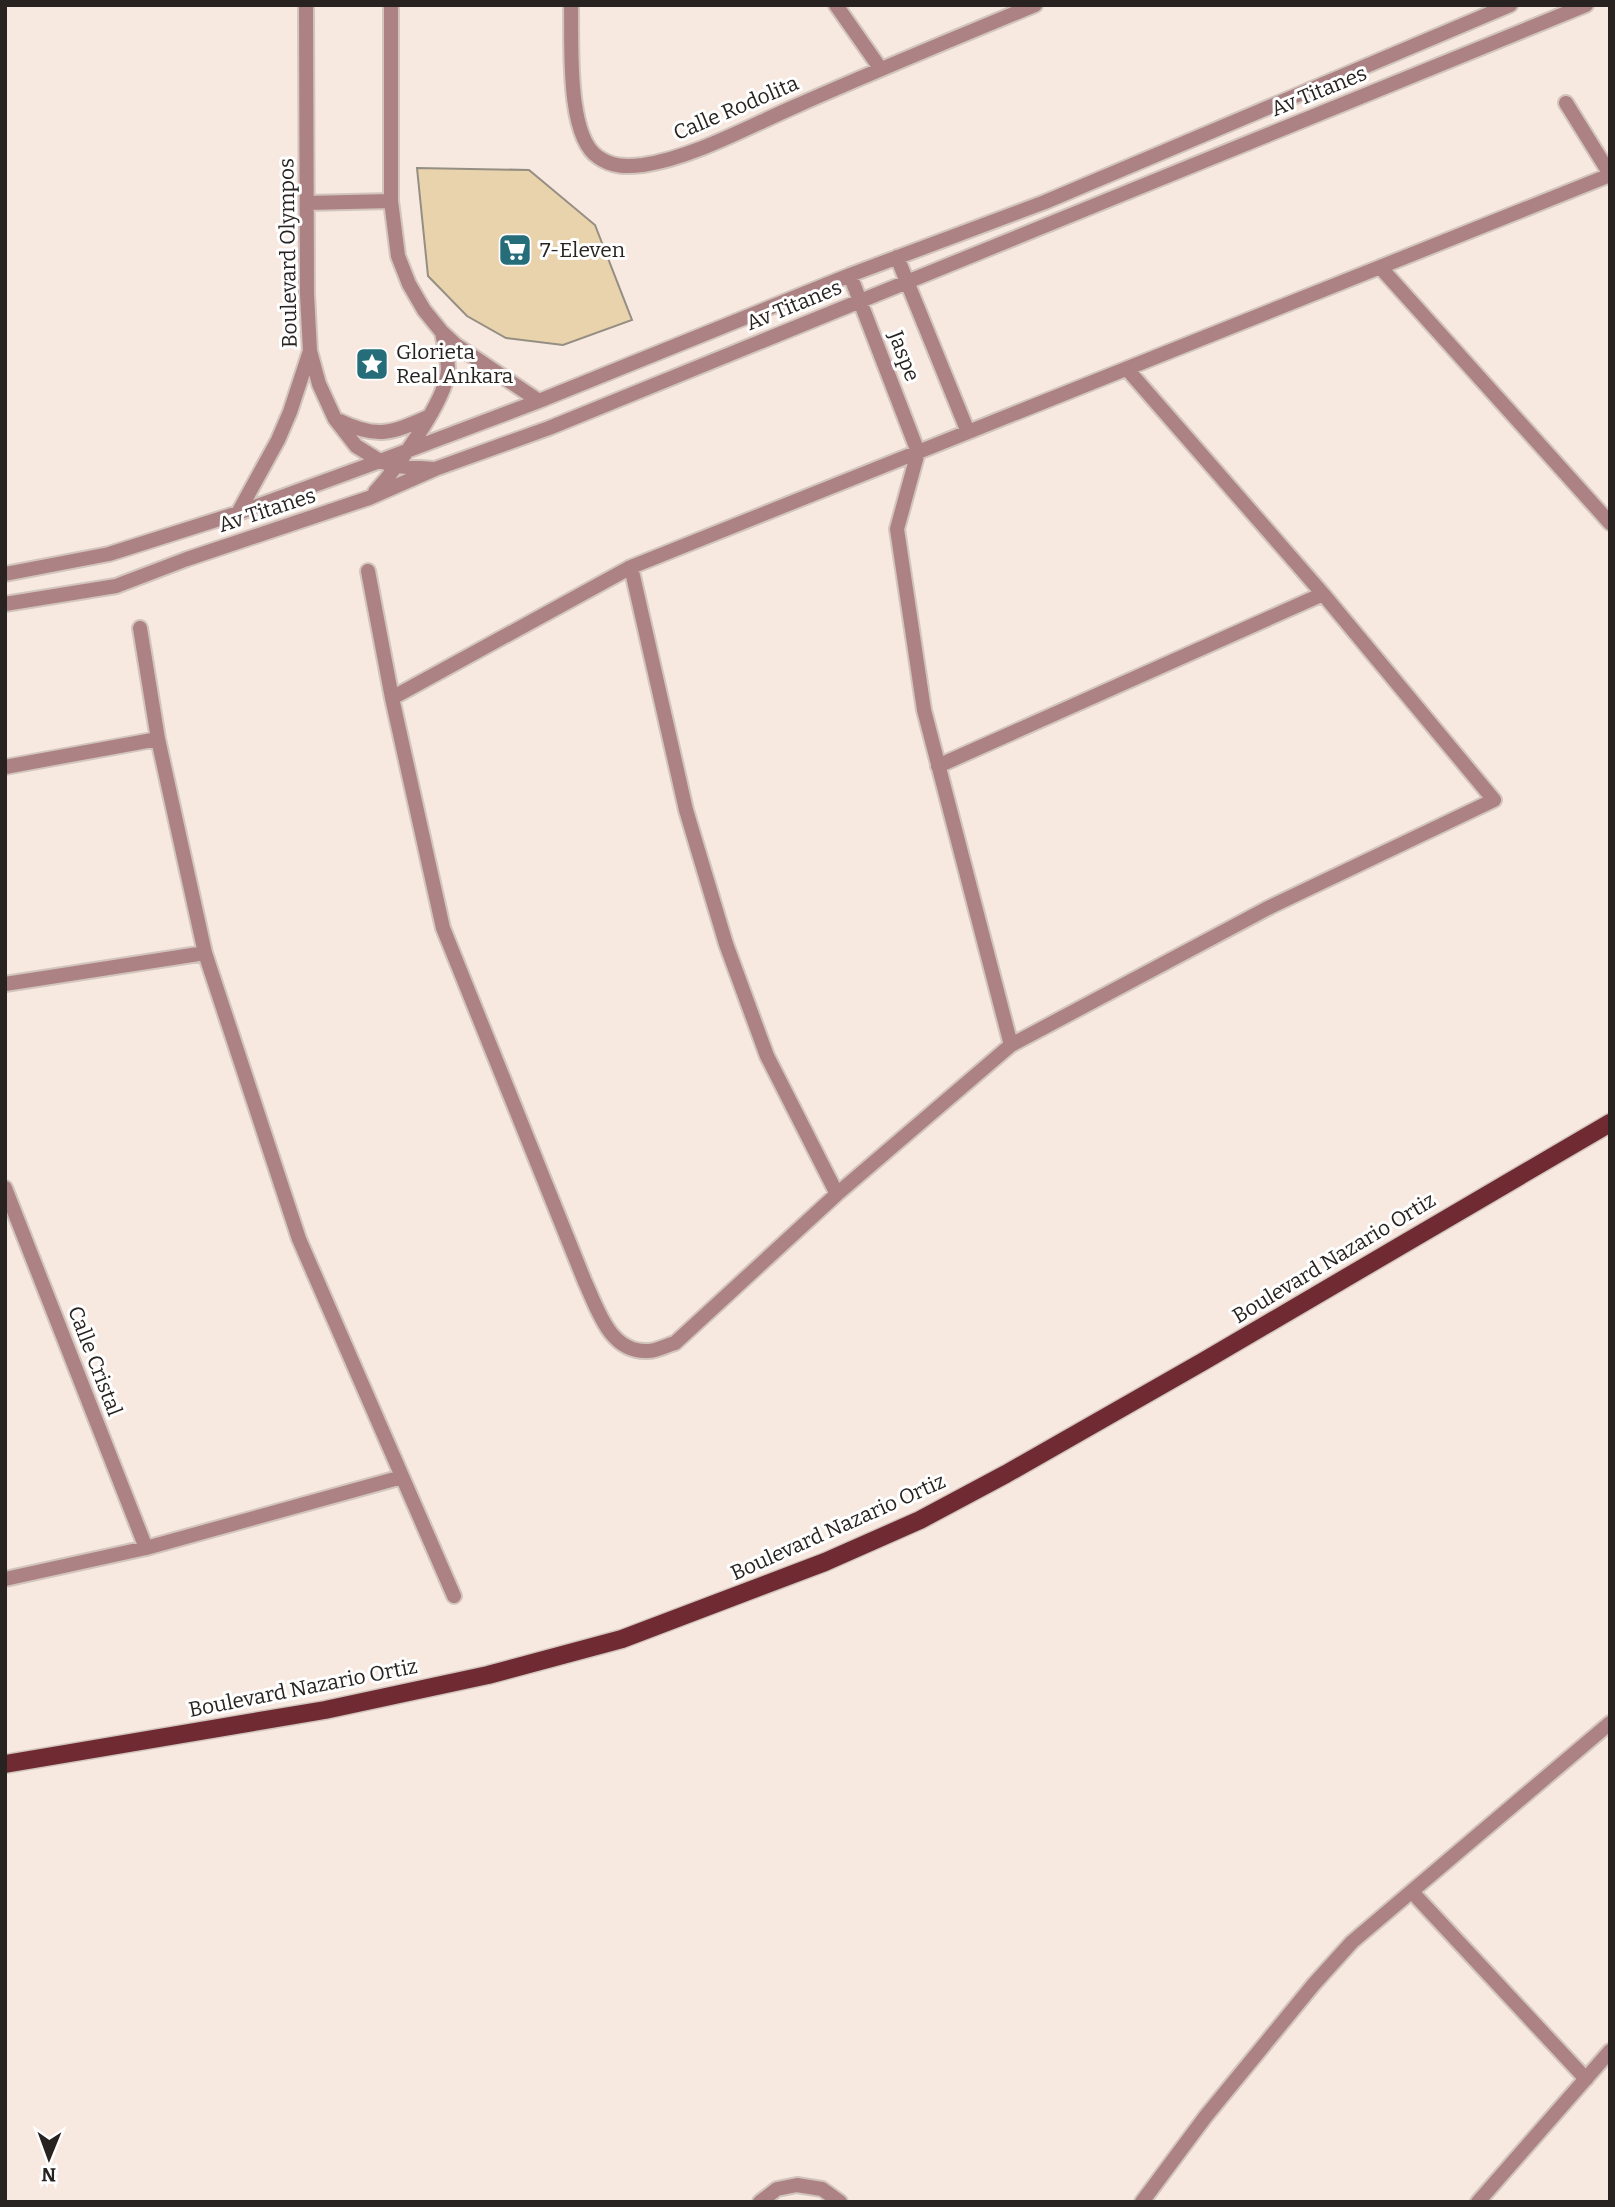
<svg xmlns="http://www.w3.org/2000/svg" width="1615" height="2207" font-family="Bitter,serif">
	<rect width="100%" height="100%" fill="#f7e8e0"/>
	<path fill="#e9d3ad" stroke="#958e82" stroke-width="2" d="M417,168L529,170L595,225L632,320L563,345L506,338L467,316L428,276Z"/>
	<g fill="none" stroke-linecap="round" stroke-linejoin="round">
		<defs>
			<path id="service" d="M1412,1892L1586,2079"/>
			<path id="minor" d="M306,5L307,294L310,351L319,384L335,419L356,446L380,461L395,466L434,469
				M391,5V201L398,256L409,284L424,310L441,331L456,345L539,401
				M571,5C572,41 566,136 598,157C612,167 626,167 643,165C692,158 750,126 796,106C875,71 955,38 1035,5
				M836,5L880,68
				M1566,103L1610,174
				M307,203L391,201
				M897,257L968,432
				M1380,267L1610,523
				M850,275L918,452L897,529L924,710L1011,1045
				M340,421C377,439 392,433 428,417
				M375,492C396,469 446,401 448,370C448,358 444,344 442,332
				M238,513L278,440L290,412L310,351
				M631,567L686,810L726,944L767,1056L837,1194
				M368,571L392,698L443,928L585,1282C598,1310 610,1353 648,1351C657,1351 667,1345 675,1343L837,1194L1011,1045L1270,907L1494,800L1323,594L1127,369
				M5,574L109,554L238,513L380,461L539,401L850,275L1045,202L1510,5
				M5,604L116,586L187,559L369,498L435,469L549,428L1586,5
				M392,698L631,567L1610,175
				M938,766L1323,594
				M5,767L158,739
				M205,953L299,1239L454,1596
				M5,984L205,953L158,739L140,628
				M5,1188L146,1548
				M5,1579L146,1548L402,1477
				M760,2202L777,2189L797,2185L822,2189L840,2202
				M1142,2202L1206,2116L1314,1984L1352,1942L1610,1723
				M1478,2202L1610,2051"/>
			<path id="primary" d="M5,1764L325,1710L488,1675L622,1639L825,1562L920,1520L1006,1474L1204,1361L1610,1123"/>
		</defs>
		<use href="#service" stroke="#d2c5bd" stroke-width="18"/>
		<use href="#minor" stroke="#d2c5bd" stroke-width="18"/>
		<use href="#primary" stroke="#d2c5bd" stroke-width="21"/>
		<use href="#service" stroke="#ad8284" stroke-width="14"/>
		<use href="#minor" stroke="#ad8284" stroke-width="14"/>
		<use href="#primary" stroke="#702b32" stroke-width="18"/>
	</g>
	<defs>
		<symbol id="supermarket-square" viewBox="-11 -11 22 22"><rect x="-9" y="-9" width="18" height="18" rx="4" fill="#256d79" stroke="#fff"/><path d="M-6-5.5h2.5l.6 2H6L4.5 2H-2.5L-4.4-4H-6ZM-1.5 3.2a1.3 1.3 0 1 0 .1 0ZM3 3.2a1.3 1.3 0 1 0 .1 0Z" fill="#fff"/></symbol>
		<symbol id="sight-square" viewBox="-11 -11 22 22"><rect x="-9" y="-9" width="18" height="18" rx="4" fill="#256d79" stroke="#fff"/><path d="M0-6L1.8-2.2L6-1.7L2.9 1.2L3.7 5.4L0 3.3L-3.7 5.4L-2.9 1.2L-6-1.7L-1.8-2.2Z" fill="#fff"/></symbol>
	</defs>
	<g fill-rule="evenodd">
		<use href="#supermarket-square" x="496" y="231" width="38" height="38"/>
		<use href="#sight-square" x="353" y="345" width="38" height="38"/>
	</g>
	<g text-anchor="middle" dominant-baseline="central" stroke-width="6" stroke-linejoin="round" paint-order="stroke">
		<g font-size="21" fill="#282320" stroke="#fff">
			<text transform="translate(1319 91) rotate(-22)">Av Titanes</text>
			<text transform="translate(736 108) rotate(-23)">Calle Rodolita</text>
			<text transform="translate(288 253) rotate(-91)">Boulevard Olympos</text>
			<text transform="translate(794 305) rotate(-22)">Av Titanes</text>
			<text transform="translate(904 356) rotate(69)">Jaspe</text>
			<text transform="translate(267 510) rotate(-18)">Av Titanes</text>
			<text transform="translate(1334 1258) rotate(-31)">Boulevard Nazario Ortiz</text>
			<text transform="translate(95 1361) rotate(69)">Calle Cristal</text>
			<text transform="translate(838 1527) rotate(-24)">Boulevard Nazario Ortiz</text>
			<text transform="translate(303 1688) rotate(-11)">Boulevard Nazario Ortiz</text>
		</g>
		<g font-size="21" fill="#282320" stroke="#fff" text-anchor="start">
			<text x="540" y="250">7-Eleven</text>
			<text x="396" y="352">Glorieta<tspan x="396" dy="24">Real Ankara</tspan></text>
		</g>
	</g>
	<rect width="1615" height="2207" fill="none" stroke="#282320" stroke-width="14"/>
	<g transform="translate(49 2158) rotate(181)" stroke="#ffffff" stroke-width="5" paint-order="stroke">
	<path d="M0-5L12 26L0 18L-12 26Z" fill="#282320"/>
	<text y="-10" font-size="19" font-weight="bold" text-anchor="middle" fill="#282320">N</text>
	</g>
</svg>
